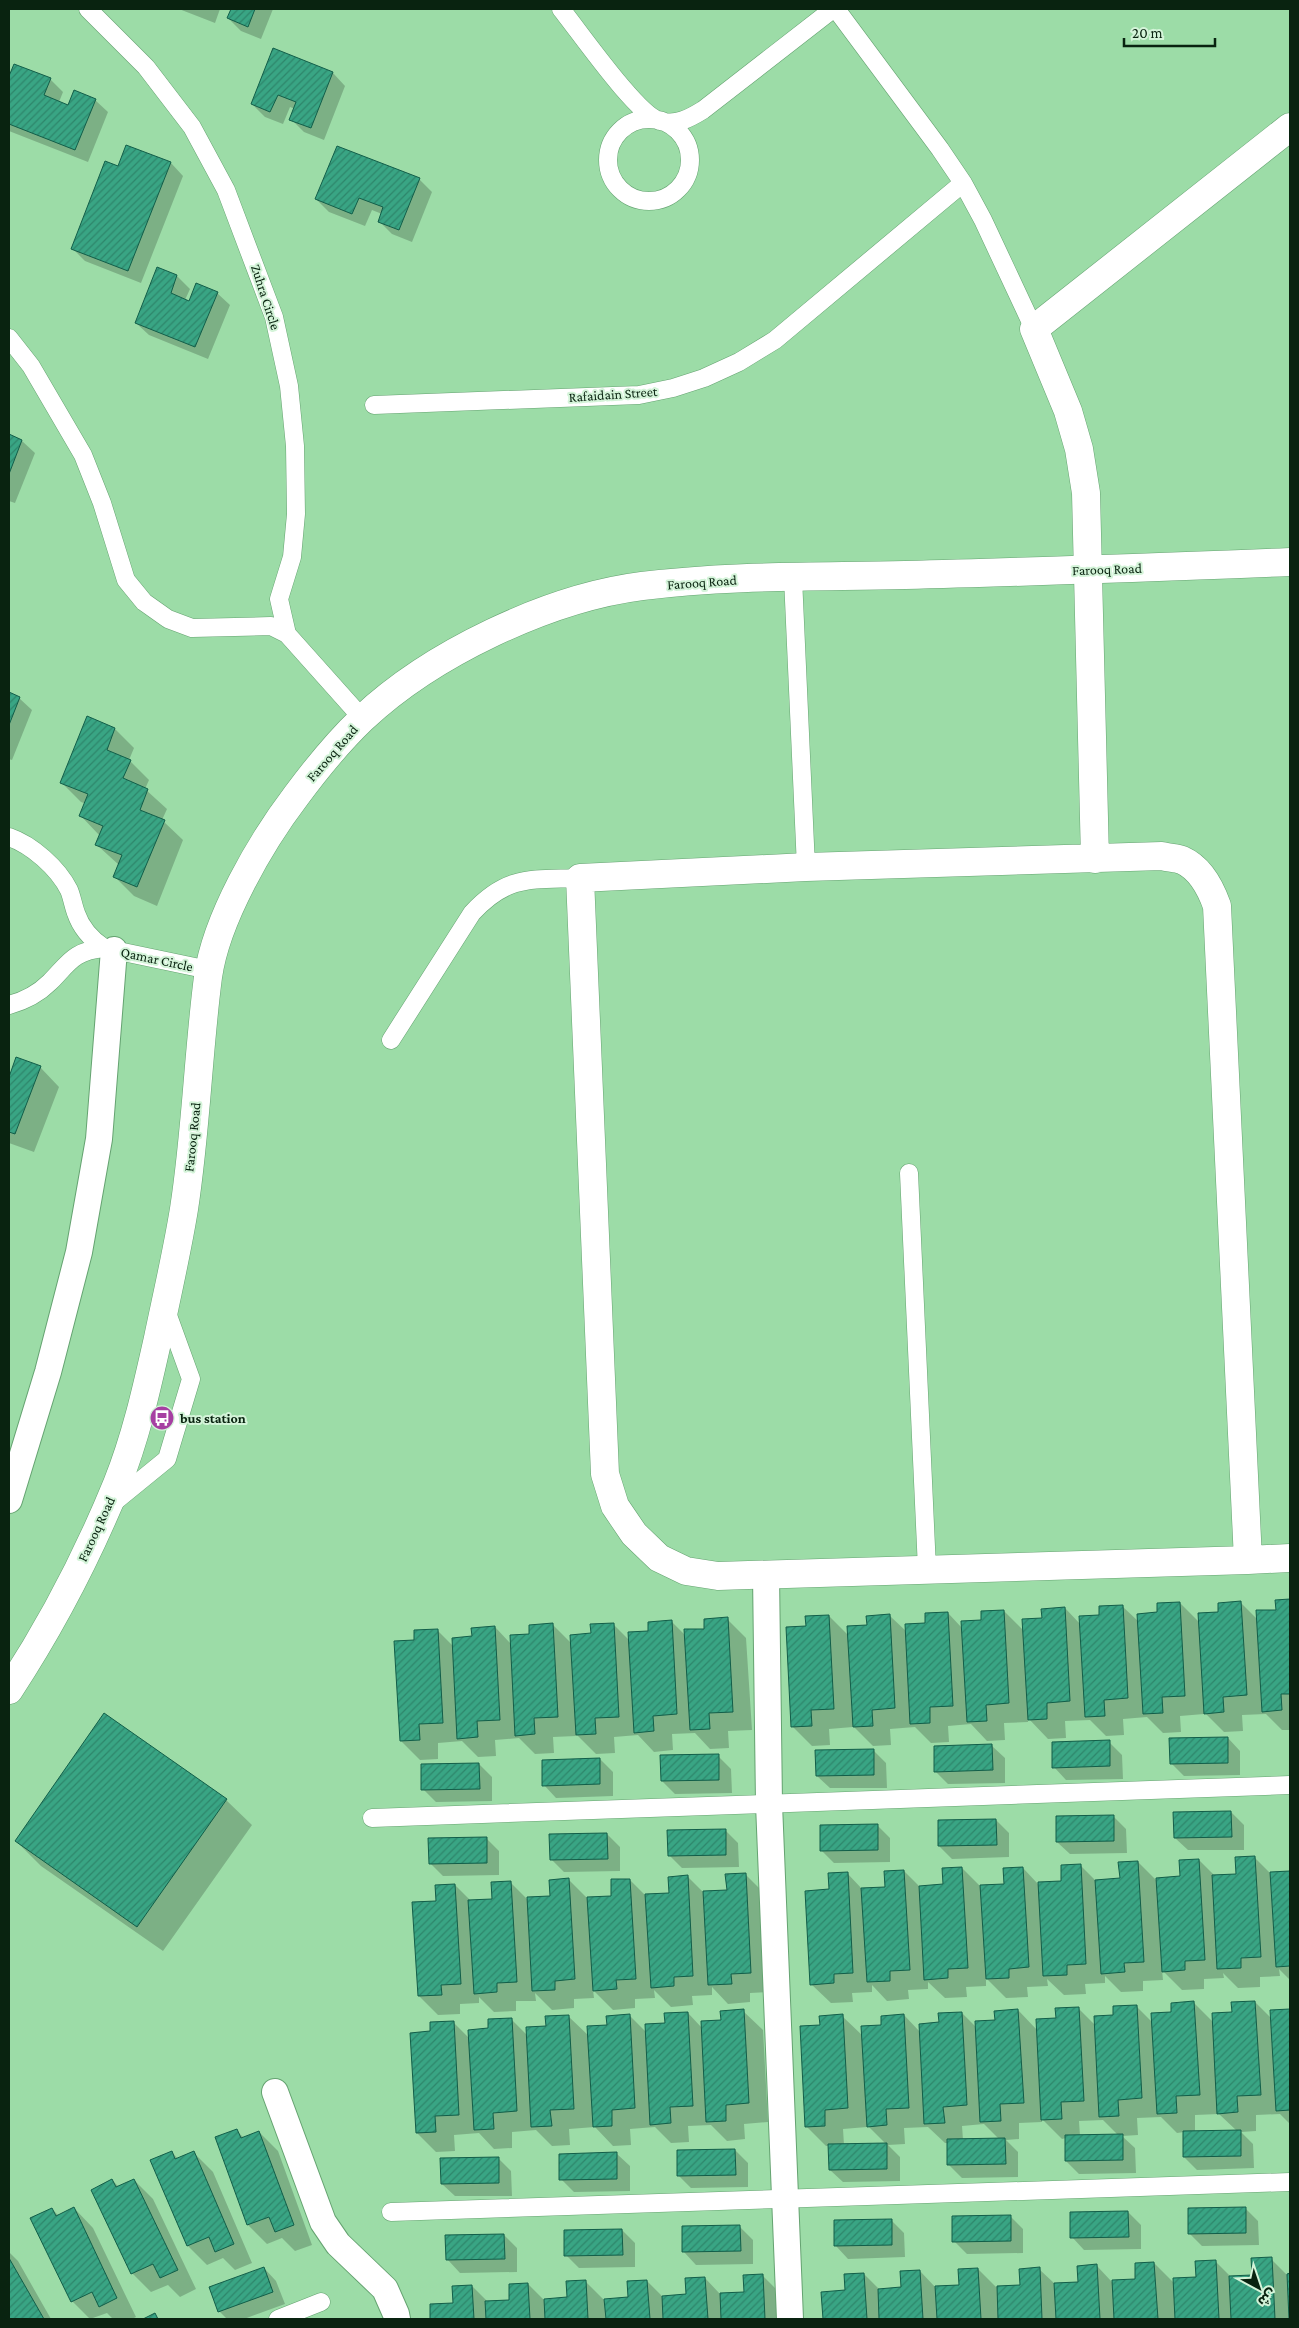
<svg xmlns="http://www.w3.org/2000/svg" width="1299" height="2328" font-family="'Crimson Pro','Noto Sans Arabic',serif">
	<defs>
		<pattern id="building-hatch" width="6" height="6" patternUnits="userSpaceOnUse" patternTransform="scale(1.25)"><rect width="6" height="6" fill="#39a584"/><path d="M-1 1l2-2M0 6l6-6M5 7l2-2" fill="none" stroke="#2e866b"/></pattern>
	</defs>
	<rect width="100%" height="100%" fill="#9cdca7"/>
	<path fill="#0003" fill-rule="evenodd" d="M179,9H220L215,23Z
		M228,9H273L261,39L241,31L228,18L232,10Z
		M274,50L333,73L345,86L324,140L304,132L291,119L295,109L290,107L283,124L265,117L252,104Z
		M14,66L50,79L63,92L59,102L69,106L95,100L108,112L88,162L9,131V80Z
		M126,146L171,163L183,176L141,283L85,261L72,248L118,168Z
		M419,179L432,192L412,242L392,234L379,221L382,214L372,210L365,226L329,212L316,199Z
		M158,269L177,276L190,289L185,300L190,302L217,293L230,305L208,359L149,335L136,323Z
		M9,435L22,441L35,453L15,503L9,501Z
		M9,693L19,698L32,710L12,760L9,759Z
		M87,718L115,729L134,748L129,760L149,780L145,789L167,809L162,820L183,840L157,906L134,896L115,877L119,865L97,845L100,836L81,816L86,804L81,802L61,782Z
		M17,1059L40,1067L59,1087L34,1152L9,1143V1080Z
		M1290,1600V1730H1282L1266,1714L1242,1715L1243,1731L1224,1732L1204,1712V1714L1180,1716L1181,1732L1163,1733L1147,1717L1123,1719L1124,1735L1106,1736L1090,1720L1065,1721L1066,1738L1048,1739L1028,1718V1722L1004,1723L1005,1740L987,1741L971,1724L948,1726L949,1742L931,1743L915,1727L890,1729L891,1745L873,1746L853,1726V1727L829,1729L830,1745L812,1746L793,1727L807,1627L829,1616L849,1636L890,1616L907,1632L948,1613L962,1628L1004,1611L1024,1631L1065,1608L1081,1625L1122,1606L1139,1622L1180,1603L1200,1623L1241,1603L1258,1620L1277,1611V1601Z
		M727,1619L746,1638L752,1730L728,1731L729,1748L710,1749L695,1733L672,1734L673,1750L654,1752L638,1735L614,1737L615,1753L596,1754L576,1734V1736L553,1737L554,1753L535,1754L519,1738L495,1740L496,1756L478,1757L462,1741L438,1743V1759L420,1760L401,1741L415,1641L437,1630L454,1647L495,1627L511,1644L552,1624L572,1644L613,1624L630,1641L672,1622L686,1636L706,1630Z
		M104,1715L226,1800L252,1825L163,1951L41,1866L16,1841Z
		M1228,1738L1240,1751V1775L1184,1776L1171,1763Z
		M1109,1742L1122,1755L1123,1779L1066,1780L1054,1767Z
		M992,1746L1005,1758V1783L948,1784L935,1771Z
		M873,1750L886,1763L887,1788H830L817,1776Z
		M718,1756L731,1769L732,1793L675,1794L662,1781Z
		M600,1759L613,1772V1796L556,1798L544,1785Z
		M479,1764L492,1777V1801L436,1802L423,1789Z
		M1231,1812L1244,1825V1850H1188L1175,1838Z
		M1113,1816L1126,1829L1127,1853L1070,1854L1057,1842Z
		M996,1820L1009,1833V1857L952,1859L939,1846Z
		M877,1825L890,1838V1862L834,1863L821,1850Z
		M725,1830L738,1843L739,1867L682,1868L669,1855Z
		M607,1834L620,1847V1871L564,1872L551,1859Z
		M486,1838L499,1851V1875L443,1876L430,1863Z
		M1255,1858L1271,1874L1290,1873V1980L1279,1969L1280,1976L1260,1977V1987L1238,1988L1223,1973L1224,1978L1204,1979V1989L1182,1990L1162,1970L1163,1980L1143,1981V1991L1121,1992L1105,1976V1983L1085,1984L1086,1994L1064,1995L1047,1979L1048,1986L1027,1987L1028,1997L1006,1998L986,1978V1986L966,1987L967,1997L945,1998L928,1982V1989L908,1990L909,1999L887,2001L872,1985V1992L852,1993L853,2002L831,2003L811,1984L830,1890L847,1873L863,1890L886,1888L904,1871L920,1887L944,1886L962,1868L982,1888L1005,1885L1023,1868L1038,1884L1063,1882L1080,1865L1096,1881L1121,1879L1138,1862L1158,1882L1181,1877L1199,1860L1215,1876L1237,1875Z
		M745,1874L764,1893L770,1992L750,1993V2002L728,2004L712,1987V1995L692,1996L693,2005L671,2007L654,1990L655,1998L635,1999V2008L613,2010L593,1990L594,1998L574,1999V2008L552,2010L535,1993L536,2001H516V2011L494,2012L479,1997V2003L460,2004V2014L438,2015L419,1996L437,1902L455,1885L471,1901L493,1900L511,1883L527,1899L552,1897L569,1880L587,1898L613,1897L630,1880L645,1895L670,1894L688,1877L704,1893L728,1891Z
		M1255,2002L1272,2019L1271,2011H1290V2124L1280,2114L1256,2115V2131L1241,2132L1253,2144L1254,2168L1197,2170L1184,2157V2132L1177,2133L1161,2117L1137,2118L1138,2135L1122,2136L1135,2148L1136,2173L1079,2174L1066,2161V2138L1062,2139L1042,2119V2122L1019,2123V2139L1006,2140L1018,2152V2177L962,2178L949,2165L948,2143H945L928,2127L904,2128L905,2144L888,2145L900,2157V2181L843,2182L830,2170V2146H826L807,2127L821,2026L842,2016L863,2036L904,2015L920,2032L962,2013L977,2028L1018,2010L1037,2030L1079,2009L1095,2025L1136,2006L1153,2023L1194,2003L1214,2023ZM1219,2114L1237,2131L1195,2132V2115ZM1103,2120L1119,2136H1080L1079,2121ZM984,2124L1000,2140H963L962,2126ZM867,2125L886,2144L844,2145L843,2129L867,2127Z
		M743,2011L763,2030L768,2122L744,2124L745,2139L727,2141L711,2125L688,2126L689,2142L671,2143L655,2127L630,2129L631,2145L613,2146L595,2127L569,2129L570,2145L552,2146L536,2130L512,2132V2148L494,2149L479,2133L454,2135L455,2151L436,2152L417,2133L432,2032L453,2022L470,2039L511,2019L527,2035L568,2016L589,2036L630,2016L647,2033L688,2013L702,2028Z
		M237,2131L244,2138L259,2132L278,2151L312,2245L295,2251L282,2238L267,2244L248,2225L216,2138Z
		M735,2150L748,2163V2187L691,2188L678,2175Z
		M172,2152L178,2159L194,2153L213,2172L252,2263L235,2270L223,2258L207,2265L188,2246Z
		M617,2154L630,2166V2191L574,2192L561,2179Z
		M498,2158L511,2171L512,2196H455L442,2184Z
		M112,2180L119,2187L134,2180L153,2199L196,2289L180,2297L168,2285L151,2292L132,2273Z
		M74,2208L93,2228L136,2317L132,2319H113L107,2313L90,2319L72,2301L52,2209L59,2216Z
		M1245,2208L1258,2221L1259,2245L1202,2246L1189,2233Z
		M1128,2212L1141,2225V2249L1084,2250L1072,2237Z
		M1010,2216L1023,2229V2253L967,2254L954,2241Z
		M891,2220L904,2233L905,2257L848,2259L836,2246Z
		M740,2227L753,2240V2264L696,2265L684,2252Z
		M622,2230L635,2243V2267L579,2268L566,2255Z
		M504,2235L517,2248V2272L460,2273L448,2260Z
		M9,2252L18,2261L51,2319H9Z
		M1271,2259L1287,2275H1290V2319H824L823,2293L846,2291L864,2274L880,2290L903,2289L920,2271L936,2288L960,2286L978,2269L996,2287L1022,2286L1039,2269L1055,2284L1079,2283L1097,2266L1112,2282L1137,2280L1154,2263L1174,2283L1198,2278L1215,2261L1231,2277L1254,2276Z
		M264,2268L276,2281L285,2304L244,2319H227L219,2311Z
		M762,2275L782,2295L783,2319H432L431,2305L455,2304L472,2286L488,2302L511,2301L528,2284L544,2300L569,2299L586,2282L606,2302L629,2298L647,2281L663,2297L687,2295L705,2278L720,2294L745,2293Z"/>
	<path fill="url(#building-hatch)" stroke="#125e49" d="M231,9H255L248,27L227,18Z
		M273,48L333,72L311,128L289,120L296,102L278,95L270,112L251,104Z
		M14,64L51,78L44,95L68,105L74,90L96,99L75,150L9,124V76Z
		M126,145L171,162L128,271L71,249L105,161L118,166Z
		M337,146L420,178L399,230L378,222L383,207L359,198L352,214L315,199Z
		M157,267L177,275L171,293L189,301L196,283L218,292L195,347L135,323Z
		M9,434L22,440L9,474Z
		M9,692L20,697L9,725Z
		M87,716L115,728L107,750L131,760L123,778L148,789L140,810L165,820L137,887L113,877L122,855L95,845L103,826L79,816L88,794L60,783Z
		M16,1057L41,1066L15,1134L9,1132V1077Z
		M1290,1599V1694H1281L1282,1710L1262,1712L1256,1610H1276L1275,1600Z
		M1241,1601L1247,1695L1223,1697L1224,1712L1204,1714L1198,1613L1218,1612V1603Z
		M1180,1602L1185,1696L1162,1697L1163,1713L1143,1714L1137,1614L1157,1612V1603Z
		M1123,1605L1128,1698L1104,1700L1105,1716L1085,1717L1079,1616L1099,1615V1606Z
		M1065,1607L1070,1701L1047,1703V1719L1028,1720L1022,1619L1042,1618L1041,1609Z
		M1004,1610L1009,1703L986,1705L987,1721L967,1722L961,1621L981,1620V1611Z
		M948,1612L953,1706L930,1707V1723L910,1724L905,1624L925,1623V1613Z
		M890,1614L895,1708L872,1710L873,1726L853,1727L847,1626L867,1625L866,1616Z
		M829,1615L834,1709L811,1710L812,1726L791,1727L786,1627L806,1626L805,1616Z
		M728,1617L733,1712L709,1713L710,1729L690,1730L684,1629H704V1619Z
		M672,1620L677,1714L653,1716L654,1731L634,1733L628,1632L648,1631V1622Z
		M553,1623L558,1717L534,1718L535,1734L515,1736L510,1635L529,1634V1625Z
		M614,1623L619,1717L595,1718L596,1734L576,1735L570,1635L591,1633L590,1624Z
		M495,1626L500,1720L477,1721L478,1737L457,1739L452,1638L472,1636L471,1628Z
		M438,1629L443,1723L419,1724L420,1740L400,1741L394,1641L414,1640V1630Z
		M104,1713L227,1799L137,1927L15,1841Z
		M1228,1737V1763L1170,1764L1169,1738Z
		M1110,1740V1766L1052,1768V1742Z
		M992,1744L993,1770L934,1772V1746Z
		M874,1749V1775L816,1776L815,1750Z
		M719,1754V1780L661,1781L660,1755Z
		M600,1758V1784L542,1786V1760Z
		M479,1763L480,1789L421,1790V1764Z
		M1231,1811L1232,1837L1174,1838L1173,1812Z
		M1114,1815V1841L1056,1842V1816Z
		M996,1819L997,1845L938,1846V1820Z
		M878,1824V1850L820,1851V1825Z
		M726,1829V1855L668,1856L667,1830Z
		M607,1833L608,1859L550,1860L549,1834Z
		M487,1837V1863L429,1864L428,1838Z
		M1255,1856L1261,1957L1241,1958V1968L1217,1969L1212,1875L1236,1874L1235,1857Z
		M1199,1859L1205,1960L1185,1961V1970L1162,1972L1156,1878L1180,1876L1179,1860Z
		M1138,1861L1144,1962L1124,1963L1125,1972L1101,1974L1095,1880L1120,1878L1118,1862Z
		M1081,1864L1086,1964L1067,1965V1975L1043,1976L1038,1882L1061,1881V1865Z
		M962,1867L968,1968L948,1969V1978L924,1980L919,1886L943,1884L942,1868Z
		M1023,1867L1029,1967L1009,1969V1978L986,1979L980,1885L1004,1884L1003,1868Z
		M904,1870L910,1970L890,1971V1981L867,1982L861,1888L885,1887L884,1871Z
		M1290,1871V1966L1276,1967L1270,1872Z
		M848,1872L853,1973L834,1974V1983L810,1985L805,1891L829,1889L828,1873Z
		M746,1873L751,1973L731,1974L732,1984L708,1985L703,1891L727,1890L725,1874Z
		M688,1875L693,1976L674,1977V1986L651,1988L645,1894L669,1893L668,1877Z
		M569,1878L575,1979L555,1981V1990L532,1991L527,1897L550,1896L549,1880Z
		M611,1879H630L636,1979L616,1980L617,1989L593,1991L587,1897L611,1896Z
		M511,1881L517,1982L497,1983V1992L474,1994L468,1900L492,1899L491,1882Z
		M455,1884L461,1984L441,1985L442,1995L418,1996L412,1902L436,1901L435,1885Z
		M1290,2000V2110L1276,2111L1270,2010L1290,2009Z
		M1194,2001L1200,2095L1176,2096L1177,2113L1157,2114L1151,2013L1171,2012V2003Z
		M1255,2001L1261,2095L1237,2096L1238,2112L1217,2114L1212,2013L1232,2012L1231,2002Z
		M1137,2005L1142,2098L1118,2100L1119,2116L1099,2117L1094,2016L1113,2015V2006Z
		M1079,2007L1084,2101L1061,2102L1062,2119L1041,2120L1036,2019L1056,2018L1055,2008Z
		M744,2009L749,2103L726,2105V2121L706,2122L701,2021L721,2020L720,2011Z
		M1018,2009L1024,2103L1000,2104L1001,2121L980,2122L975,2021L995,2020L994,2011Z
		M688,2012L693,2106L670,2107L671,2123L650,2125L645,2024L665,2023L664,2013Z
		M962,2012L967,2105L943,2107L945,2123L924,2124L919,2024L939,2022L938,2013Z
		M630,2014L635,2108L612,2110V2126L593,2127L587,2026L607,2025L606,2016Z
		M843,2014L848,2108L825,2110V2126L805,2127L800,2026L820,2025L819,2016Z
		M904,2014L909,2108L886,2109L887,2125L867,2127L861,2026L881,2025V2016Z
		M569,2015L574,2109L550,2110L552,2126L531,2127L526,2027L546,2026L545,2016Z
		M512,2018L517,2111L493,2113L494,2129L474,2130L468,2030L488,2028V2019Z
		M454,2021L459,2115L435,2116L436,2132L416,2133L410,2033L430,2031V2022Z
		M237,2129L241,2138L259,2131L294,2225L275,2232L269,2217L247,2225L215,2137Z
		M1241,2130V2156L1183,2157V2131Z
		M1123,2134V2160L1065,2161V2135Z
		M1005,2138L1006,2164L947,2165V2139Z
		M887,2143V2169L829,2170L828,2144Z
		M735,2149L736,2175L677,2176V2150Z
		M172,2151L175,2159L194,2151L234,2244L215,2252L209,2237L187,2246L150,2160Z
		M617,2152V2179L559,2180V2154Z
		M499,2157V2183L441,2184L440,2158Z
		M112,2179L116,2187L134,2179L178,2270L160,2278L153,2264L131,2274L91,2190Z
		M74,2207L117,2298L99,2307L92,2292L71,2302L30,2218L52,2208L56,2216Z
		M1246,2207V2233L1188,2234V2208Z
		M1128,2211L1129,2237L1070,2238V2212Z
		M1011,2215V2241L952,2242V2216Z
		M892,2219V2245L834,2246V2220Z
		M740,2225L741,2251L682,2252V2226Z
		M622,2229L623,2255L564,2256V2230Z
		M504,2234L505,2259L446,2260L445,2235Z
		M1272,2257L1275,2319H1231L1229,2276L1252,2275L1251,2258Z
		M9,2258L44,2319H9Z
		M1216,2260L1219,2319H1175L1173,2278L1196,2277L1195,2261Z
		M1154,2262L1158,2319H1114L1112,2280L1135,2279V2263Z
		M1097,2264L1100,2319H1056L1054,2283L1078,2282L1077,2266Z
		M264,2267L273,2292L218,2312L209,2287Z
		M1040,2267L1042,2319H998L997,2286L1020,2285L1019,2269Z
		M978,2268L981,2319H937L935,2286L959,2285L958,2269Z
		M920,2270L923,2319H879L878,2289L901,2287L900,2271Z
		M864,2273L867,2319H823L821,2292L845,2290L844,2274Z
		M1290,2273V2319H1289L1287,2274Z
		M763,2274L765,2319H721L720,2293L744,2292L743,2275Z
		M705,2277L708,2319H663L662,2296L686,2294L685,2278Z
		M586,2280L588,2319H545L544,2299L567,2297L566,2281Z
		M647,2280L650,2319H606L604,2299L628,2297L627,2281Z
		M528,2283L530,2319H486L485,2301L509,2300V2284Z
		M472,2285L474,2319H430V2304L453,2303L452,2286Z
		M155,2313L158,2319H143Z"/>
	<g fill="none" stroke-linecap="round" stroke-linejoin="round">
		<defs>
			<path id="service" d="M88,9L146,67L192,127L226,190L274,317L289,386L295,446L296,514L292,557L279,599L287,634L362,718
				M561,9C579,31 637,115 660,121C676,126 690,118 703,110L833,9
				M836,9L940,149L963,183L983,220L1034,329
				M608 160a41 41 0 1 1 82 0a41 41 0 1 1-82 0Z
				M9,338L31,366L83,455L102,503L126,580L144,602L168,619L192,628L271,626L287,634
				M374,405L639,395L673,388L704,378L739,362L775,340L963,183
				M793,578L806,867
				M9,837C32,845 58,868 69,890C72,897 73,905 76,913C81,928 91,939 104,948
				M9,1005C24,1001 38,994 50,982C69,963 73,951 104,948L209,970
				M391,1040L472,913C508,874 532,880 580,878
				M909,1173L927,1569
				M113,1503L167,1459L191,1379L166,1310
				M372,1818L1290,1785
				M391,2212L1290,2182
				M278,2319L321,2302"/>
			<path id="pedestrian" d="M9,1500L48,1372L79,1252L99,1139L114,950
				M766,1574L769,1804L790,2319
				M275,2092L323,2222L338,2244L385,2289L396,2314L397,2319"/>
			<path id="minor" d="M1095,859L1086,493L1079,449L1068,411L1034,329L1290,127
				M1248,1560L1217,906C1211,889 1200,868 1182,860C1176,858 1169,858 1162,856L806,867L580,878L605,1474L615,1506L634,1534L659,1558L686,1571L718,1576L1248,1560L1290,1558"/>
			<path id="tertiary" d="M9,1690C51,1626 88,1555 117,1484C136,1437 147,1387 158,1338C167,1295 177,1252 184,1209C196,1132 198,1054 208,977C216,919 261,842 296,796C316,769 338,742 362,719C431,654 548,598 642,586C729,575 818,577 905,575C1034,572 1162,567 1290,562"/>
		</defs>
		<use href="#service" stroke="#65a371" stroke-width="19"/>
		<use href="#pedestrian" stroke="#65a371" stroke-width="28"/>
		<use href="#minor" stroke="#65a371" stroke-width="29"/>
		<use href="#tertiary" stroke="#65a371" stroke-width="29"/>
		<use href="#service" stroke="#fff" stroke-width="18"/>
		<use href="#pedestrian" stroke="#fff" stroke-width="26"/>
		<use href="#minor" stroke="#fff" stroke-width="28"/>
		<use href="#tertiary" stroke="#fff" stroke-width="28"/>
	</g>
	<defs>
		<symbol id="bus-disc" viewBox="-11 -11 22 22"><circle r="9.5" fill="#a63fa2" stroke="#d4f4d9"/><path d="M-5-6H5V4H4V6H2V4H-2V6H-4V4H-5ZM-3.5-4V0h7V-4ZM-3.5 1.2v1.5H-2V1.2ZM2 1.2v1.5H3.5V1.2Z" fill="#fff"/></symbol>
	</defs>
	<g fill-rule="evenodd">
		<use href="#bus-disc" x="148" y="1404" width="28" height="28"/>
	</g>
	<g text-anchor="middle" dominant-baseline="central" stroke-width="4" stroke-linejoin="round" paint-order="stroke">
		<g font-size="14" fill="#092310" stroke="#d4f4d9">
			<text transform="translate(266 297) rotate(72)">Zuhra Circle</text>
			<text transform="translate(613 394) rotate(-4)">Rafaidain Street</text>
			<text transform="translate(1107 569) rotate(-2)">Farooq Road</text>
			<text transform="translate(702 582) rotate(-4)">Farooq Road</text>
			<text transform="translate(332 753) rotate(-49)">Farooq Road</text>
			<text transform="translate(157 959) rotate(12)">Qamar Circle</text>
			<text transform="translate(192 1137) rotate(-84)">Farooq Road</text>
			<text transform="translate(96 1529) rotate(-65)">Farooq Road</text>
		</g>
		<g font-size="14" font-weight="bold" fill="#092310" stroke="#d4f4d9" text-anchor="start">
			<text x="180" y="1418">bus station</text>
		</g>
	</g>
	<rect width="1299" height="2328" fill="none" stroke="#092310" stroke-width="20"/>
	<g transform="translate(1259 2288) rotate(140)" stroke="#d4f4d9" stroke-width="4" paint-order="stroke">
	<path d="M0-4L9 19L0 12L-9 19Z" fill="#092310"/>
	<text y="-8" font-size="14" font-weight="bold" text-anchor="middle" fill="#092310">ش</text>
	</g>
	<path d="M1124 38v8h91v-8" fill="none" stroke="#092310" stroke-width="2.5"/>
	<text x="1132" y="38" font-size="15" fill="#092310" stroke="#d4f4d9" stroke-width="4" paint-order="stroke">20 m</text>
</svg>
